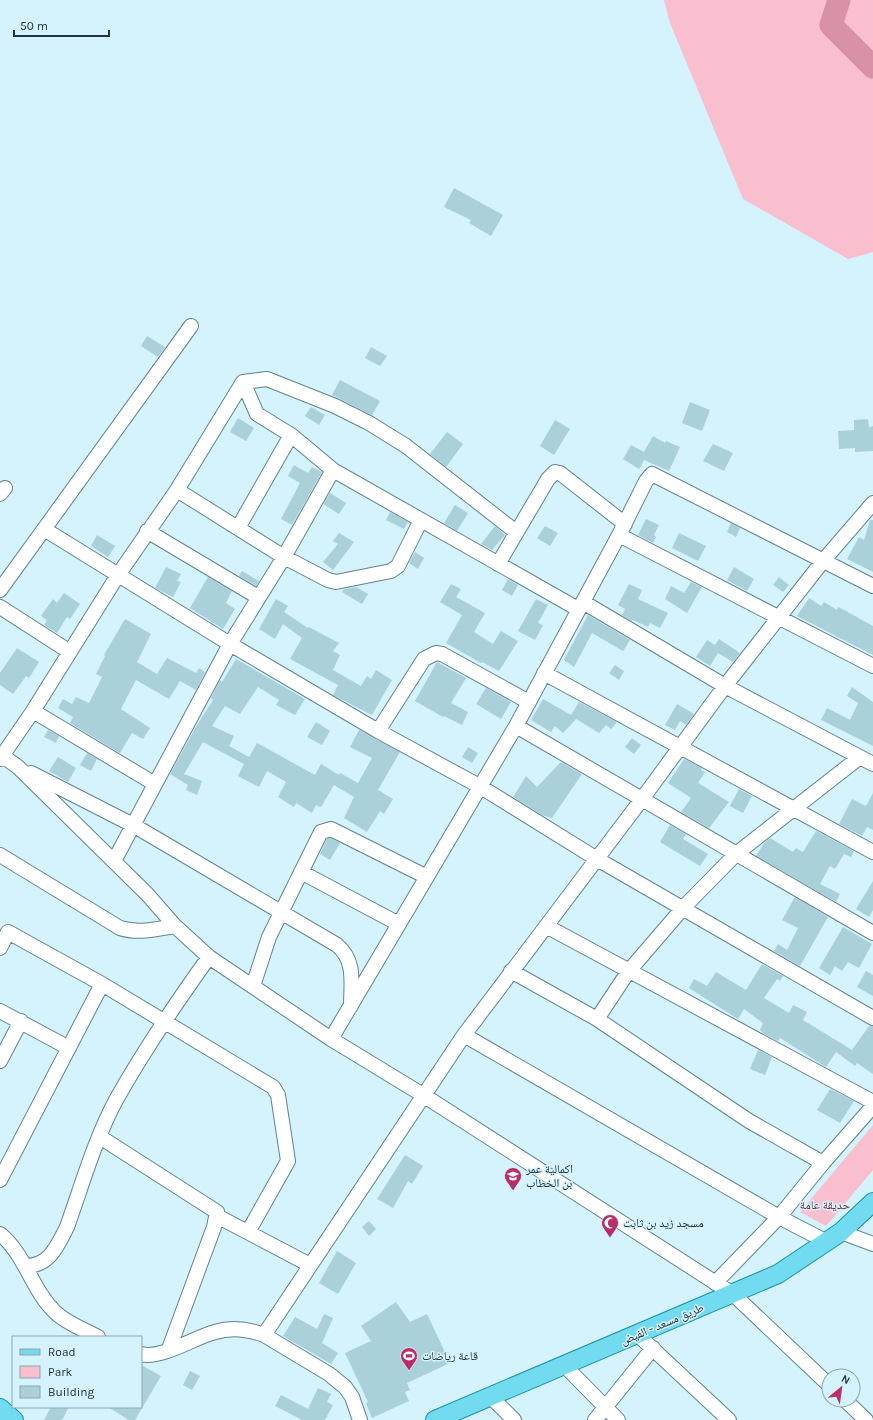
<svg xmlns="http://www.w3.org/2000/svg" width="873" height="1420" font-family="Karla,'Noto Naskh Arabic',sans-serif">
	<rect width="100%" height="100%" fill="#d4f3fc"/>
	<path fill="#f9bfcf" d="M664,0H873V252L848,259L743,199L670,23Z
		M873,1125V1170L826,1226L800,1212Z"/>
	<g fill="none" stroke-linecap="round" stroke-linejoin="round">
		<path stroke="#d991a6" stroke-width="23" d="M839,0L831,25L873,67"/>
	</g>
	<path fill="#aad0da" d="M454,188L503,215L491,236L469,223L471,220L444,207Z
		M147,336L165,347L158,357L141,346Z
		M371,347L387,356L380,366L365,358Z
		M340,380L380,401L372,415L332,395Z
		M690,402L710,410L702,431L682,423Z
		M311,407L325,415L319,425L305,416Z
		M238,418L254,428L246,441L230,432Z
		M868,419L869,427L873,426V451L855,452V448L839,449L838,431L854,430V420Z
		M555,420L570,429L554,455L540,446Z
		M447,432L463,444L446,467L430,454Z
		M653,436L665,443L666,441L680,447L669,471L644,460L639,469L623,459L631,445L644,452Z
		M713,444L733,453L724,471L703,461Z
		M294,465L308,473L312,467L322,472L292,525L281,519L300,483L288,476Z
		M330,493L346,503L339,514L323,504Z
		M455,505L468,513L457,531L444,523Z
		M390,512L408,522L404,529L386,520Z
		M646,519L659,525L654,535L656,537L653,543L638,535Z
		M870,520H873V572L847,559L859,537L864,540Z
		M731,523L740,528L736,537L727,532Z
		M495,526L505,535L492,550L481,544Z
		M545,526L558,533L550,546L537,538Z
		M339,533L354,542L333,570L323,562L338,544L333,541Z
		M679,533L706,546L698,561L672,548Z
		M97,535L115,546L108,557L91,546Z
		M415,552L424,558L418,569L409,563Z
		M166,567L181,574L177,581L181,582L173,597L155,588Z
		M734,567L754,579L747,591L727,580Z
		M242,571L259,581L256,586L239,576Z
		M208,577L232,591L226,603L235,609L223,629L190,608Z
		M779,577L789,585L783,592L773,585Z
		M508,579L518,585L512,596L502,590Z
		M691,582L702,587L687,613L665,599L671,586L684,593Z
		M451,584L461,589L456,597L485,613L474,632L493,644L501,631L518,641L499,671L482,662L481,663L446,643L462,615L440,602Z
		M629,584L642,590L638,599L668,613L660,628L650,623L648,627L633,620L632,621L622,615L625,609L618,605Z
		M356,587L368,594L362,604L342,592L344,589Z
		M64,593L80,604L70,619L67,617L57,633L44,625L47,620L41,616L53,599L57,603Z
		M809,598L821,606L824,602L837,610L838,607L844,610L873,626V655L797,616Z
		M276,599L288,606L284,612L308,628L309,627L339,643L333,651L340,655L333,670L361,686L367,676L371,679L376,670L392,680L372,715L333,695L338,685L290,659L302,638L283,624L275,639L259,629Z
		M536,599L548,605L538,623L543,625L535,640L518,631Z
		M588,615L630,640L623,651L592,633L574,667L564,660Z
		M125,619L151,634L137,662L157,674L167,658L196,673L199,668L205,672L196,690L180,681L169,699L136,680L121,709L150,728L143,739L132,733L120,753L70,723L73,717L58,708L63,699L72,704L76,697L89,703L102,677L96,674L105,656L104,655Z
		M719,639L740,653L733,662L718,653L710,666L696,657L707,640L715,645Z
		M17,648L39,662L29,678L26,676L13,694L0,685V673Z
		M236,659L305,699L295,715L276,705L279,700L258,687L240,714L225,706L212,726L234,736L229,746L249,757L257,743L315,775L321,764L339,775L340,773L358,783L372,758L350,747L359,730L400,752L378,790L393,799L384,814L380,811L367,832L344,818L354,797L334,785L321,807L316,805L312,813L296,803L294,807L278,797L286,782L267,771L259,787L238,776L244,764L203,742L184,774L202,781L197,795L186,790L188,785L170,774L197,725L213,700L211,698L220,680L222,682Z
		M437,662L466,678L451,703L468,712L462,725L444,716L443,717L415,701Z
		M615,665L624,671L619,680L609,673Z
		M852,687L873,702V746L821,720L827,708L850,720L858,703L847,696Z
		M486,688L511,702L501,719L476,704Z
		M543,699L571,715L579,702L617,722L611,729L606,725L599,733L576,719L563,733L555,726L551,732L531,720Z
		M677,704L694,714L686,725L680,721L675,730L665,725Z
		M316,722L330,731L322,745L307,737Z
		M48,730L59,736L56,743L44,737Z
		M632,738L641,745L634,754L625,747Z
		M468,747L478,753L472,763L462,757Z
		M87,753L97,759L91,771L80,765Z
		M58,757L76,768L68,782L49,771Z
		M684,759L702,768L701,770L705,772L698,783L729,802L709,828L681,812L691,798L668,783Z
		M561,762L582,774L552,818L542,815L513,797L526,776L537,787Z
		M739,789L752,796L743,813L730,806Z
		M873,793V830L867,827L862,836L839,824L852,799L866,806Z
		M670,825L686,834L683,839L708,854L700,866L660,842Z
		M816,831L854,851L851,857L844,854L835,869L830,866L820,884L840,894L836,902L756,856L764,843L770,838L793,852L796,848L803,852Z
		M330,838L340,843L330,860L320,854L327,839Z
		M873,881V910L869,917L856,909Z
		M795,897L828,917L800,966L774,951L778,944L787,950L798,928L782,920Z
		M843,927L872,944L859,968L848,962L842,971L835,966L830,975L819,968Z
		M762,964L783,976L780,981L777,979L764,998L789,1013L793,1005L807,1012L803,1020L852,1050L869,1026H873V1074L857,1063L855,1066L836,1052L826,1067L780,1038L778,1041L764,1034L760,1030L763,1023L744,1009L738,1019L689,988L694,979L707,986L716,972L746,990Z
		M866,971L873,975V996L857,987Z
		M758,1050L772,1057L765,1075L750,1069Z
		M830,1089L854,1101L840,1123L817,1110Z
		M405,1155L423,1166L412,1184L408,1181L393,1208L377,1199Z
		M369,1221L376,1229L369,1236L362,1227Z
		M337,1251L356,1263L338,1294L319,1283Z
		M396,1302L410,1322L427,1314L450,1363L407,1383L410,1390L405,1392L409,1401L372,1418L366,1403L368,1402L345,1353L371,1341L361,1326Z
		M324,1314L333,1318L322,1343L338,1353L331,1364L283,1336L295,1317L317,1329Z
		M141,1365L161,1376L135,1420H129L108,1407H141Z
		M190,1371L200,1376L192,1390L183,1385Z
		M318,1388L331,1394L327,1402L333,1405L325,1420H302L275,1406L281,1395L308,1409Z
		M51,1407H69L62,1420H44Z"/>
	<g fill="none" stroke-linecap="round" stroke-linejoin="round">
		<defs>
			<path id="minor" d="M243,382L267,379L335,406L369,423L406,446L516,532
				M177,490L284,557L328,580L336,582L391,571L398,566L421,520
				M0,494L5,488
				M238,528L291,435
				M44,529L230,644L378,731L481,787L597,859L873,1018
				M147,531L258,597
				M619,535L873,666
				M498,564L548,479L555,472L560,473L625,524
				M0,590L191,326
				M583,602L725,686L873,764
				M0,607L70,652
				M544,673L873,852
				M33,711L155,784
				M516,726L873,933
				M378,731L424,659L436,653L442,654L529,702
				M0,754L18,767L147,894L175,926L209,957L331,1039
				M0,759L33,711L118,575L177,490L243,382L257,414L291,435L333,470L578,609
				M31,773L133,825L337,945C356,961 351,983 351,1006
				M0,855L120,928C139,934 156,929 175,926
				M114,861L230,644L284,557L333,470
				M301,872L399,924
				M546,926L873,1102
				M0,948L8,932L102,984L273,1087L278,1095L288,1161L248,1232
				M511,971L597,1019L749,1121L823,1163L779,1217L715,1283
				M253,986L269,937L321,832L331,829L427,877
				M0,1011L69,1048
				M597,1019L628,972L683,908L736,854L860,757
				M464,1035L779,1217L825,1241
				M0,1061L21,1021
				M100,1137L217,1212L214,1227L169,1349
				M823,1163L873,1106
				M0,1180L102,984
				M217,1216L310,1265
				M841,1232L873,1244
				M0,1234C25,1254 32,1290 55,1312C66,1323 85,1330 98,1337
				M25,1266C50,1266 57,1246 67,1227C82,1185 95,1139 116,1100C144,1050 176,1003 209,957
				M638,1335L729,1420
				M141,1354C160,1360 195,1337 215,1332C231,1327 248,1329 264,1335
				M564,1365L618,1420
				M829,1385L733,1294L423,1095L331,1039L516,726L619,535L646,481L652,474L873,586
				M490,1396L514,1420
				M845,1400L866,1420
				M360,1420L352,1397L345,1387L329,1374L264,1335L464,1035L642,799L725,686L823,561L873,503
				M595,1420L653,1348"/>
			<path id="major" d="M0,1408L14,1420
				M435,1420L778,1274L841,1232L873,1202"/>
		</defs>
		<use href="#minor" stroke="#61848e" stroke-width="16"/>
		<use href="#major" stroke="#1b91a8" stroke-width="20"/>
		<use href="#minor" stroke="#fff" stroke-width="14"/>
		<use href="#major" stroke="#73dbef" stroke-width="18"/>
	</g>
	<defs>
		<symbol id="school-pin" viewBox="-11 -11 22 30"><path d="M0 17L-7.5 6A9.5 9.5 0 1 1 7.5 6Z" fill="#b92e68" stroke="#d4f3fc"/><path d="M0-5L7-2L0 1L-7-2ZM-4 1L0 2.5L4 1V4Q0 6-4 4Z" fill="#fff"/></symbol>
		<symbol id="mosque-pin" viewBox="-11 -11 22 30"><path d="M0 17L-7.5 6A9.5 9.5 0 1 1 7.5 6Z" fill="#b92e68" stroke="#d4f3fc"/><path d="M3.5-4.9A6 6 0 1 0 3.5 4.9A5 5 0 1 1 3.5-4.9Z" fill="#fff"/></symbol>
		<symbol id="stadium-pin" viewBox="-11 -11 22 30"><path d="M0 17L-7.5 6A9.5 9.5 0 1 1 7.5 6Z" fill="#b92e68" stroke="#d4f3fc"/><path d="M0-5a6.5 5 0 1 0 0 10a6.5 5 0 1 0 0-10ZM-3.5-1.8h7v3.6h-7Z" fill="#fff"/></symbol>
	</defs>
	<g fill-rule="evenodd">
		<use href="#school-pin" x="503" y="1166" width="20" height="27"/>
		<use href="#mosque-pin" x="600" y="1213" width="20" height="27"/>
		<use href="#stadium-pin" x="399" y="1346" width="20" height="27"/>
	</g>
	<g text-anchor="middle" dominant-baseline="central" stroke-width="3" stroke-linejoin="round" paint-order="stroke">
		<g font-size="12" fill="#243337" stroke="#d4f3fc" text-anchor="start">
			<text x="526" y="1169">اكمالية عمر<tspan x="526" dy="14">بن الخطاب</tspan></text>
			<text x="623" y="1223">مسجد زيد بن ثابت</text>
			<text x="422" y="1356">قاعة رياضات</text>
		</g>
		<g font-size="12" fill="#7d2848" stroke="#d4f3fc">
			<text x="825" y="1205">حديقة عامة</text>
		</g>
		<g font-size="12" fill="#243337" stroke="#d4f3fc">
			<text transform="translate(662 1324) rotate(-23)">طريق مسعد - الفيض</text>
		</g>
	</g>
	<rect x="12" y="1336" width="130" height="72" fill="#d4f3fc" stroke="#8ea6ad"/>
	<rect x="20" y="1349" width="20" height="6" fill="#73dbef" stroke="#8ea6ad"/>
	<text x="48" y="1356" font-size="12" fill="#243337">Road</text>
	<rect x="20" y="1366" width="20" height="12" fill="#f9bfcf" stroke="#8ea6ad"/>
	<text x="48" y="1376" font-size="12" fill="#243337">Park</text>
	<rect x="20" y="1386" width="20" height="12" fill="#aad0da" stroke="#8ea6ad"/>
	<text x="48" y="1396" font-size="12" fill="#243337">Building</text>
	<g transform="translate(841 1388) rotate(29)"><circle r="19" fill="#d4f3fc" stroke="#8ea6ad"/>
	<path d="M0-3L7 15L0 10L-7 15Z" fill="#b92e68"/>
	<text y="-6" font-size="11" font-weight="bold" text-anchor="middle" fill="#243337">N</text>
	</g>
	<path d="M14 30v6h95v-6" fill="none" stroke="#243337" stroke-width="2"/>
	<text x="20" y="30" font-size="12" fill="#243337" stroke="#d4f3fc" stroke-width="3" paint-order="stroke">50 m</text>
</svg>
